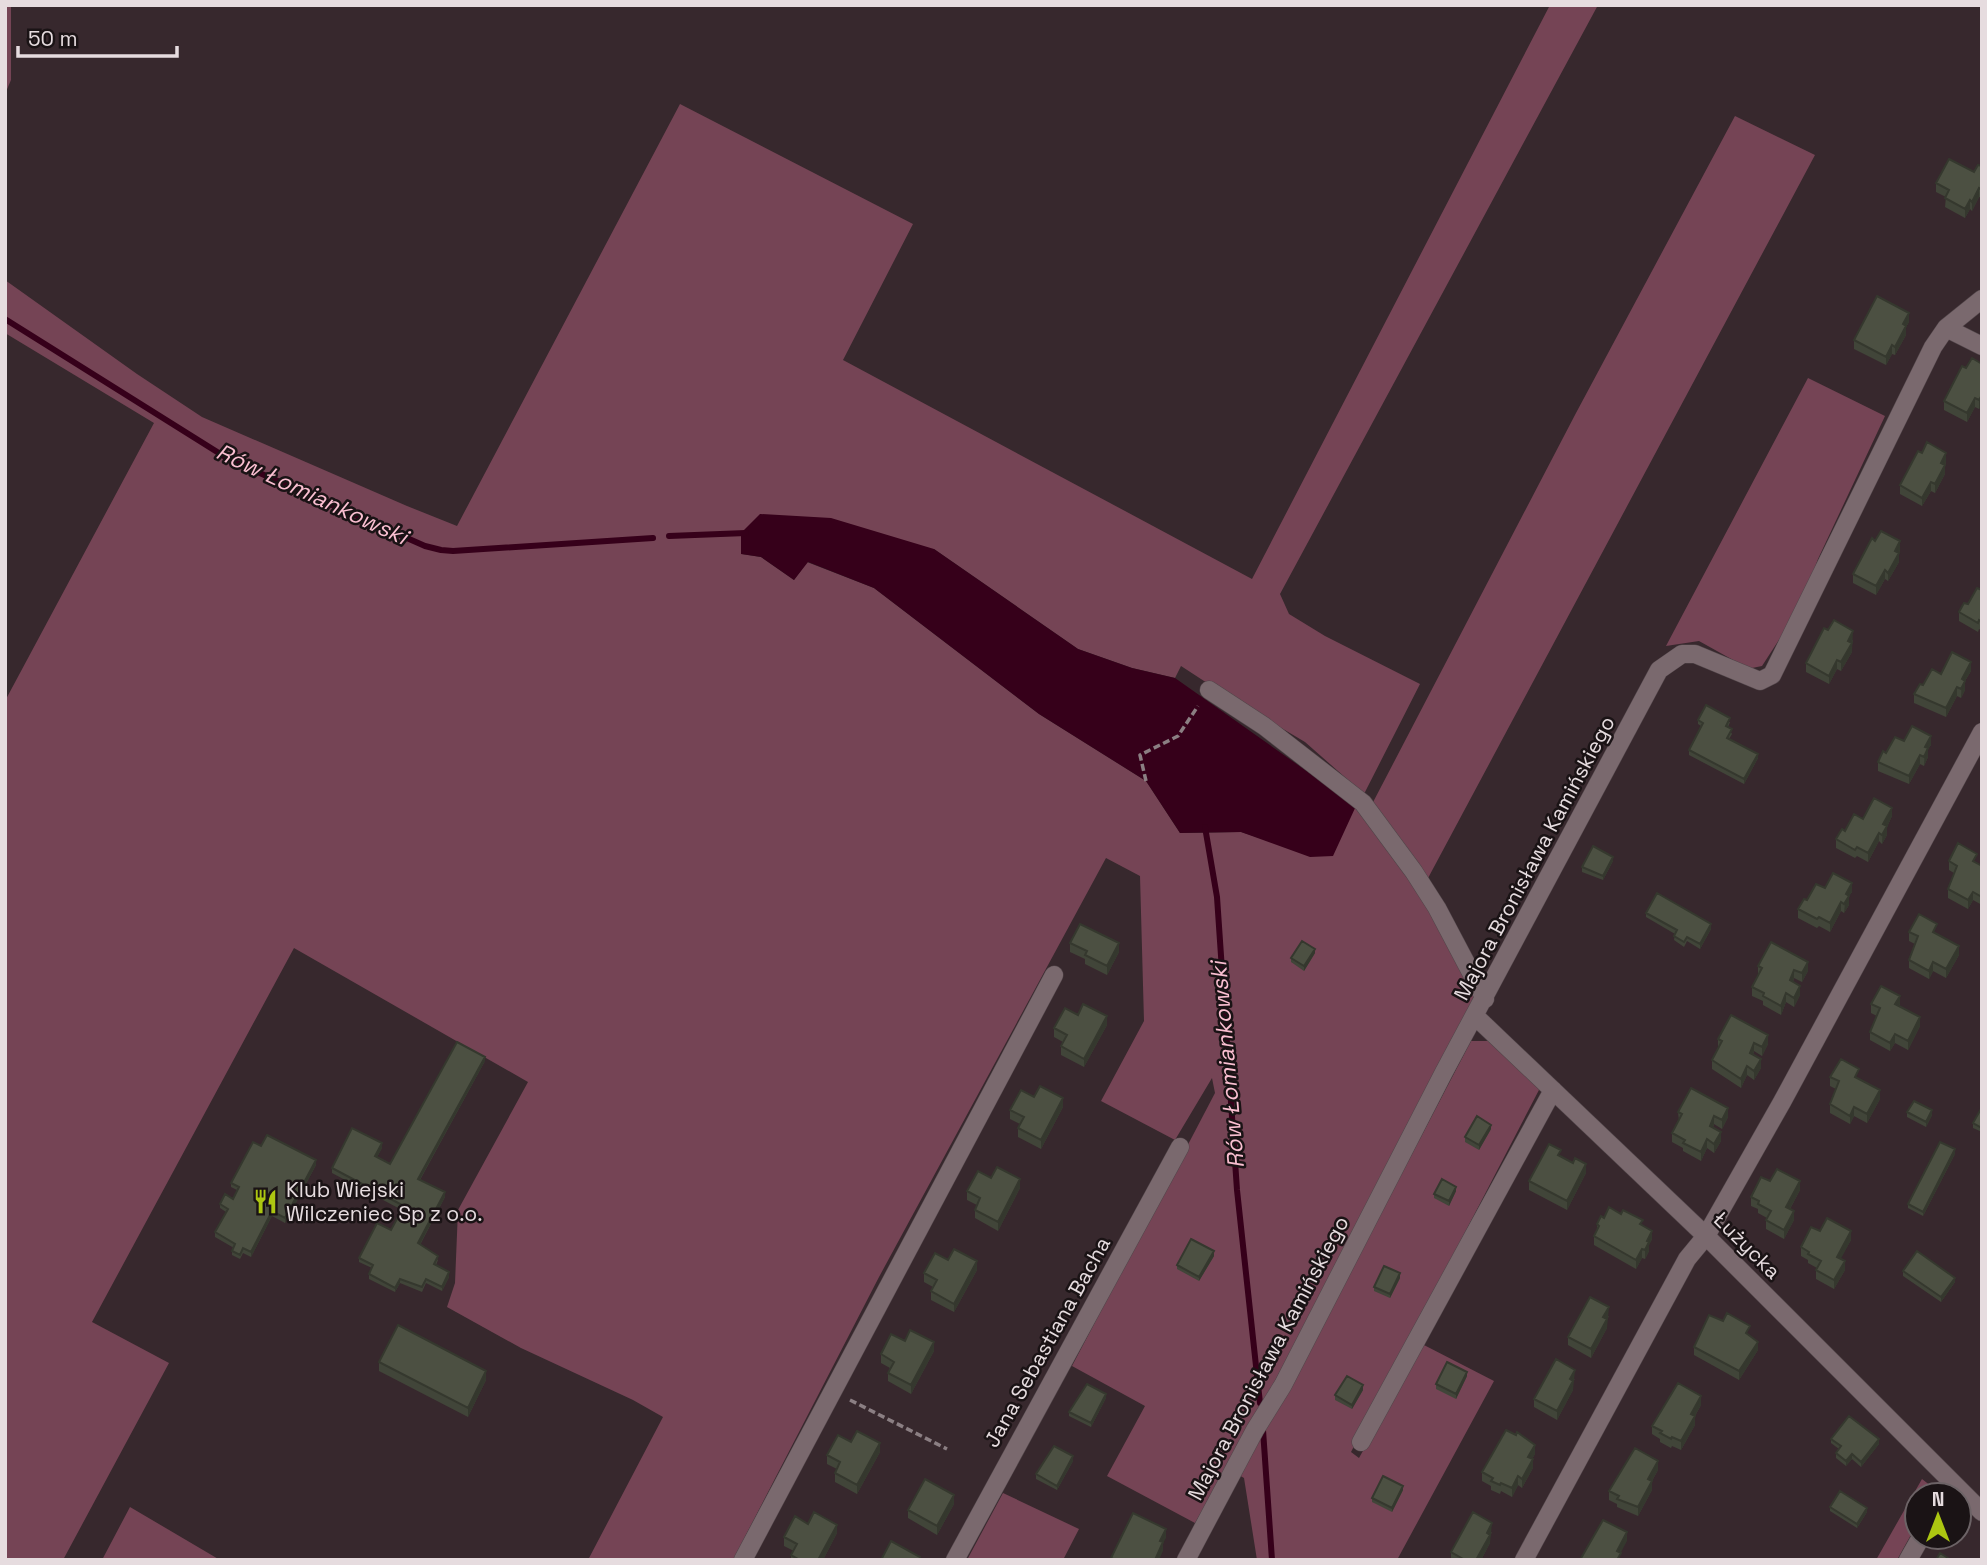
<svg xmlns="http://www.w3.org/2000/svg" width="1987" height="1565" font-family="'Space Grotesk',sans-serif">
	<rect width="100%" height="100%" fill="#37282d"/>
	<path fill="#754455" d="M5,5H11V80L5,94Z
		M1550,5H1598L1280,594L1289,614L1325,636L1420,684L1364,794L1305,742L1224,694L1181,666L1175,678L1132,668L1078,649L934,549L742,554L761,557L794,580L807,562L874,588L1039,714L1146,781L1180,833L1241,832L1269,841L1356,806L1421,893L1477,1000L1251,1426L1195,1523L1107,1476L1145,1406L1072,1366L1215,1093L1212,1078L1175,1140L1101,1101L1144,1021L1140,876L1106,858L879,1277L733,1560H588L663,1417L633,1400L521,1348L447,1307L455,1283L458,1210L528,1082L294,948L92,1322L169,1363L63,1560H5V701L154,423L5,333V280L137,374L202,417L407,506L457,526L680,104L913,224L843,360L1252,579Z
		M1735,116L1815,155L1427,880L1370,808L1576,413Z
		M1808,378L1885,416L1818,559L1801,606L1762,666L1752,668L1742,665L1699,641L1666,646Z
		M1471,1041H1492L1540,1088L1351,1452L1359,1458L1422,1344L1494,1381L1397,1560H1257L1244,1478L1237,1474L1300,1368Z
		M1922,1479L1936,1490L1933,1495H1917V1524L1897,1560H1876Z
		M1003,1493L1079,1529L1063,1560H967Z
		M130,1507L220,1560H102Z"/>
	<path fill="#36001a" d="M760,514L831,518L934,549L1078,649L1132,668L1175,678L1356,806L1333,856L1310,857L1241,832L1180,833L1146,781L1039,714L874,588L808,562L794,580L761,557L741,554V533Z"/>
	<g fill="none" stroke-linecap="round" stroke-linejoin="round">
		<path stroke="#36001a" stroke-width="6" d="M5,319L230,460L425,546L441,550L453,551L653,538
			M669,536L746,533
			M1205,827L1217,897L1237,1190L1260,1403
			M1263,1430L1272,1560"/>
		<defs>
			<path id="minor" d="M1946,328L1982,346
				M1209,690L1264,726L1363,803L1414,872L1437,908L1485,999
				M1475,1016L1706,1236L1982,1512
				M1361,1442L1553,1090
				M743,1560L1054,975
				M955,1560L1180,1147
				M1186,1560L1255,1430L1283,1385L1444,1072L1659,670L1682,654H1695L1760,681L1772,675L1933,347L1946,328L1982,299
				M1524,1560L1687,1259L1706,1236L1782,1102L1982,732
				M1908,1560L1921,1537"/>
		</defs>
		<use href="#minor" stroke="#52464a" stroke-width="19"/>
		<path stroke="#8b7f83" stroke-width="3.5" stroke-dasharray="7 3.5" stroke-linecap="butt" d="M1146,781L1140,755L1178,736L1198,706
			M850,1400L947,1449"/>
		<use href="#minor" stroke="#7a696e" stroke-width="18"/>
	</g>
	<path fill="#414539" d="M1982,166V198L1979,197L1972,211L1970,209L1965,218L1945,207L1946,197L1936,192V183L1974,172Z
		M1909,322L1906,327V335L1895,355L1892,354L1886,365L1854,349V340Z
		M1982,364V404L1979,409L1975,407L1967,422L1944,410V401L1966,368Z
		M1922,453L1946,462L1945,465V474L1935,493L1931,491L1922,506L1900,494V485Z
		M1875,541L1900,550L1899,553V562L1888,581L1885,579L1876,595L1853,583V574Z
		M1982,590V631L1979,629L1978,632L1959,621V612Z
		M1853,640L1852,643V652L1841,671L1837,669L1829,684L1806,672V663Z
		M1971,671L1965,681V690L1961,698L1957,696L1946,717L1914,703V694L1923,685L1941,674Z
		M1698,720L1730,722L1728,727L1732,734L1729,739L1758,758L1744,784L1689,755V750L1701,726L1698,724Z
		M1904,741L1931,745L1928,749V757L1924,766L1920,764L1909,784L1878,771V762L1886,753Z
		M1892,816L1887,827V835L1882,844L1879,841L1868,862L1857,856L1855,858L1836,848V839L1845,831L1863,819Z
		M1613,861L1603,880L1582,872V867Z
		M1949,861L1976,863L1982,866V905L1973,900L1968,909L1948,898V889L1954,873L1949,870Z
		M1825,888L1852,892L1849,896V905L1844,913L1841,911L1830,932L1819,926L1817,928L1798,918V909L1807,900Z
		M1646,913L1711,929L1700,949L1687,941L1684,947L1674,940L1675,934L1646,917Z
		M1909,932L1937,933V934L1959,955L1946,978L1933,971L1929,979L1909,968V960L1915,944L1909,941Z
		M1070,943L1119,952L1107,975L1085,964V959L1070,952Z
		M1315,953L1304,971L1291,962V958Z
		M1758,966L1808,971L1802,982L1794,978L1793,982L1800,995L1794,1007L1786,1002L1781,1015L1763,1005V1001L1752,996V987L1758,975Z
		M1871,1004H1900L1899,1006L1920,1026L1908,1050L1895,1043L1890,1051L1870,1040V1032L1877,1016L1871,1013Z
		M1078,1015L1107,1025L1084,1067L1061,1055V1046L1063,1042L1054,1037V1028Z
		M1718,1039L1768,1044L1762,1056L1754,1051L1753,1055L1761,1068L1754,1080L1747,1075L1741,1088L1712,1069V1060L1718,1048Z
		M485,1061L420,1180L445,1197L420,1245L438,1260L436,1265L449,1277L442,1291L426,1283L422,1292L400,1283L395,1292L369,1279V1274L372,1268L359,1262V1258L391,1230L402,1210L332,1173V1168L382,1148L377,1157L390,1164Z
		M1830,1077L1859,1078L1858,1079L1880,1099L1867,1123L1854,1116L1850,1124L1830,1113V1104L1836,1089L1830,1086Z
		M1034,1097L1063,1107L1041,1149L1018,1137V1128L1020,1124L1010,1119V1110Z
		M1982,1107V1132L1973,1128V1123Z
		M1678,1112L1728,1117L1722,1129L1714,1124L1713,1128L1721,1141L1714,1153L1707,1148L1701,1161L1683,1151V1148L1672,1142V1133L1679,1121Z
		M1907,1112L1932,1115L1926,1127L1907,1117Z
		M1491,1129L1479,1150L1465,1142V1137Z
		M261,1146L316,1165L285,1223L272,1216L251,1257L243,1253L240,1259L232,1255V1251L234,1248L215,1237V1232L226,1212L220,1208V1204L233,1199L237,1190L231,1187V1183Z
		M1955,1154L1923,1216L1908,1208V1204Z
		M1561,1157L1586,1173L1567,1210L1529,1190V1181Z
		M991,1178L1020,1188L998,1231L975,1218V1210L977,1205L967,1200V1191Z
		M1770,1181L1800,1190L1790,1209L1794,1220L1784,1239L1766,1229V1220L1767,1218L1758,1213V1209L1751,1206V1197Z
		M1456,1191L1449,1206L1434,1198V1194Z
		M1604,1218L1643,1225L1652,1239L1649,1245V1251L1645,1259L1642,1258L1636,1269L1594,1245V1236L1597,1231V1224Z
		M1820,1231L1851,1240L1840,1259L1845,1270L1834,1289L1816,1279V1270L1817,1268L1808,1263V1260L1801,1256V1247Z
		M1214,1256L1199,1281L1177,1269V1265Z
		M948,1260L977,1270L954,1312L931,1300V1291L933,1287L924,1282V1273Z
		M1903,1271L1955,1282L1941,1302L1903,1276Z
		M1400,1278L1390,1298L1374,1291V1287Z
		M1609,1316L1607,1320V1328L1591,1358L1568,1345V1337Z
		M1750,1335L1749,1336L1758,1350L1739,1380L1694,1355V1347Z
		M905,1341L934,1351L911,1394L888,1381V1373L890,1368L881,1363V1354Z
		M379,1362L486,1380L468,1417L379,1371Z
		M1467,1376L1456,1399L1436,1389V1384Z
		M1575,1379L1573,1382V1390L1557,1420L1534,1407V1399Z
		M1363,1390L1352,1409L1335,1400V1395Z
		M1106,1398L1091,1427L1069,1416V1412Z
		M1701,1405L1695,1416V1425L1681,1450L1672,1446L1671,1448L1660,1442V1439L1652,1434V1426Z
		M1831,1439L1879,1444L1861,1467L1852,1459L1846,1466L1836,1458V1453L1839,1449L1831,1443Z
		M851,1442L880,1452L857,1494L835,1482V1473L837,1469L827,1464V1455Z
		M1535,1454L1532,1459L1533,1468L1522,1488L1518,1485L1512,1497L1501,1491L1500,1494L1491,1490V1486L1482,1481V1472Z
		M1073,1461L1057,1490L1036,1479V1474Z
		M1658,1470L1652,1481V1490L1638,1516L1617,1507V1504L1609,1500V1491Z
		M1403,1490L1392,1512L1372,1502V1498Z
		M954,1504L937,1535L908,1518V1510Z
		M1830,1507L1867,1512L1857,1528L1830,1511Z
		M808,1524L837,1533L823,1560H791V1555L794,1551L784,1546V1537Z
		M1492,1532L1490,1536V1543L1481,1560H1451V1552Z"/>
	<path fill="#35382e" d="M1979,188V197L1972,211V202Z
		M1970,200V209L1965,218V209Z
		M1909,313V322L1906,327V335L1895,355V347L1903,324Z
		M1892,345V354L1886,365V357Z
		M1982,395V404L1979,409V400Z
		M1975,398V407L1967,422V413Z
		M1946,453V462L1941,472V463Z
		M1945,465V474L1935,493V484Z
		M1931,482V491L1922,506V498Z
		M1900,541V550L1895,560V551Z
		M1899,553V562L1888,581V573Z
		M1885,570V579L1876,595V586Z
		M1853,631L1852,652L1841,671V662L1848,641Z
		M1837,660V669L1829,684V676Z
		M1971,662V671L1965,681V690L1961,698L1962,679Z
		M1957,687V696L1946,717V708Z
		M1931,736V745L1928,749V757L1924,766L1925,747Z
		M1758,754V758L1744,784V779Z
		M1920,755V764L1909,784V776Z
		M1892,808V816L1887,827V835L1882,844L1883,824Z
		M1879,833V841L1868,862V853Z
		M1613,857V861L1603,880V876Z
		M1852,883V892L1849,896V905L1844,913L1846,894Z
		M1973,892V900L1968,909V900Z
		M1841,902V911L1830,932V923Z
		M1711,924V929L1700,949V944Z
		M1119,943V952L1107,975V966Z
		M1959,946V955L1946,978V969Z
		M1315,949V953L1304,971V966Z
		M1808,962V971L1802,982V973Z
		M1933,962V971L1929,979V971Z
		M1794,970V978L1790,989V980Z
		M1800,986V995L1794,1007V998Z
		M1786,993V1002L1781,1015V1006Z
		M1900,996V1004L1895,1013V1004Z
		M1107,1016V1025L1084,1067V1059Z
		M1920,1017V1026L1908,1050V1041Z
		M1895,1034V1043L1890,1051V1043Z
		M1768,1035V1044L1762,1056V1047Z
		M1754,1043V1051L1750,1062V1053Z
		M485,1057V1061L418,1183V1179Z
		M1761,1059V1068L1754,1080V1071Z
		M1747,1066V1075L1741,1088V1079Z
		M1880,1090V1099L1867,1123V1114Z
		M1063,1098V1107L1041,1149V1140Z
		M1854,1107V1116L1850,1124V1116Z
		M1728,1108V1117L1722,1129V1120Z
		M1932,1110V1115L1926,1127V1122Z
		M1714,1116V1124L1710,1135V1126Z
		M1491,1125V1129L1479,1150V1145Z
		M1721,1132V1141L1714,1153V1144Z
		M1707,1139V1148L1701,1161V1152Z
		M382,1143V1148L375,1161V1156Z
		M1955,1149V1154L1923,1216V1212Z
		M316,1160V1165L285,1223V1218Z
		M1586,1164V1173L1567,1210V1201Z
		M1020,1179V1188L998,1231V1222Z
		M1800,1181V1190L1786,1216V1207Z
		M1456,1187V1191L1449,1206V1201Z
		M445,1192V1197L418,1248V1243Z
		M272,1211V1216L251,1257V1252Z
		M1794,1211V1220L1784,1239V1230Z
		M1652,1231V1239L1649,1245V1251L1645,1259V1250L1647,1241Z
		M1851,1231V1240L1837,1266V1257Z
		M1642,1249V1258L1636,1269V1260Z
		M1214,1251V1256L1199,1281V1277Z
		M977,1261V1270L954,1312V1304Z
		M1845,1261V1270L1834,1289V1280Z
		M449,1272V1277L442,1291V1287Z
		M1400,1273V1278L1390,1298V1294Z
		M1955,1278V1282L1941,1302V1297Z
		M400,1279V1283L395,1292V1288Z
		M1609,1307L1607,1328L1591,1358V1349L1603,1317Z
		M934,1342V1351L911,1394V1385Z
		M1758,1342V1350L1739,1380V1371Z
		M1575,1370L1573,1390L1557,1420V1411L1570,1379Z
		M486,1371V1380L468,1417V1408Z
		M1467,1372V1376L1456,1399V1394Z
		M1363,1385V1390L1352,1409V1405Z
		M1106,1394V1398L1091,1427V1423Z
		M1701,1396V1405L1691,1423V1414Z
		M1695,1416V1425L1681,1450V1441Z
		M1879,1439V1444L1861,1467V1462Z
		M880,1443V1452L857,1494V1485Z
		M1535,1445V1454L1528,1466V1457Z
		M1852,1454V1459L1846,1466V1461Z
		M1073,1456V1461L1057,1490V1486Z
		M1533,1459V1468L1522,1488V1479Z
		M1658,1461V1470L1648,1488V1479Z
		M1518,1476V1485L1512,1497V1488Z
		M1652,1481V1490L1638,1516V1507Z
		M1403,1486V1490L1392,1512V1508Z
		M954,1495V1504L937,1535V1526Z
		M1867,1508V1512L1857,1528V1524Z
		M1492,1523L1490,1543L1481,1560H1476L1487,1533Z
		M837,1525V1533L823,1560H818Z
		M1166,1529V1538L1163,1543V1551L1159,1560H1155L1160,1541Z
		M1627,1532V1541L1617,1560V1551Z"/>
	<path fill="#4c5042" stroke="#35382e" stroke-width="2" d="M1949,159L1974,172L1978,165L1982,166V190L1979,188L1972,202L1970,200L1965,209L1945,198L1949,190L1936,183Z
		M1877,296L1909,313L1903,324L1906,326L1895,347L1892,345L1886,357L1854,340Z
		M1972,358L1982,364V395L1979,400L1975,398L1967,413L1944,401L1962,366L1966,368Z
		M1927,442L1946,453L1941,463L1945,465L1935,484L1931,482L1922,498L1900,485L1918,451L1922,453Z
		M1881,531L1900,541L1895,551L1899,553L1888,573L1885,570L1876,586L1853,574L1872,538L1875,541Z
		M1977,588L1982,590V622L1979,620L1978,623L1959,612L1964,603L1968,604Z
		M1834,620L1853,631L1848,641L1852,643L1841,662L1837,660L1829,676L1806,663L1824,628L1828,630Z
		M1952,652L1971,662L1962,679L1965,681L1961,689L1957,687L1946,708L1914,694L1920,684L1923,685L1932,669L1941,674Z
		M1706,705L1730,718L1726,726L1732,729L1727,738L1758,754L1744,779L1689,750L1703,723L1698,720Z
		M1912,726L1931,736L1925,747L1928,748L1924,757L1920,755L1909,776L1878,762L1883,751L1886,753L1895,737L1904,741Z
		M1874,798L1892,808L1883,824L1887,826L1882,835L1879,833L1868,853L1857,847L1855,850L1836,839L1842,829L1845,831L1854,814L1863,819Z
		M1958,843L1977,854L1973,861L1982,866V897L1973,892L1968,900L1948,889L1957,866L1949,861Z
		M1593,846L1613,857L1603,876L1582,867Z
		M1833,873L1852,883L1846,894L1849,896L1844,904L1841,902L1830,923L1819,917L1817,919L1798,909L1804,899L1807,900L1816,884L1825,888Z
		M1657,893L1711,924L1700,944L1687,937L1684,942L1674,936L1677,930L1646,913Z
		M1919,914L1937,924L1933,932L1959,946L1946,969L1933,962L1929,971L1909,960L1918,936L1909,932Z
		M1080,924L1119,943L1107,966L1085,955L1087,951L1070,943Z
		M1302,941L1315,949L1304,966L1291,958Z
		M1771,942L1808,962L1802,973L1794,970L1790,980L1800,986L1794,998L1786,993L1781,1006L1763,996L1764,993L1752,987L1762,968L1758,966Z
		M1881,986L1900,996L1895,1004L1920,1017L1908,1041L1895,1034L1890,1043L1870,1032L1880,1008L1871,1004Z
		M1083,1004L1107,1016L1084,1059L1061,1046L1067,1035L1054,1028L1065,1008L1078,1015Z
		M1731,1015L1768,1035L1762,1047L1754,1043L1750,1053L1761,1059L1754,1071L1747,1066L1741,1079L1712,1060L1722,1041L1718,1039Z
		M457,1042L485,1057L418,1179L445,1192L418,1243L438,1256L434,1264L449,1272L442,1287L426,1279L422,1287L400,1279L395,1288L369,1274L373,1265L359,1258L377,1223L391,1230L404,1206L332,1168L352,1128L382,1143L375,1156L390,1164Z
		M1841,1059L1859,1069L1855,1077L1880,1090L1867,1114L1854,1107L1850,1116L1830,1104L1839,1081L1830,1077Z
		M1040,1086L1063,1098L1041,1140L1018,1128L1024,1117L1010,1110L1021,1090L1034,1097Z
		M1691,1088L1728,1108L1722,1120L1714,1116L1710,1126L1721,1132L1714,1144L1707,1139L1701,1152L1683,1143L1685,1140L1672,1133L1682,1114L1678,1112Z
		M1914,1101L1932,1110L1926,1122L1907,1112Z
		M1982,1107V1128L1973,1123Z
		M1477,1116L1491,1125L1479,1145L1465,1137Z
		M267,1135L316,1160L285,1218L272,1211L251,1252L243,1248L240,1255L232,1251L235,1244L215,1232L228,1209L220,1204L225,1194L233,1199L239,1187L231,1183L253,1142L261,1146Z
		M1940,1142L1955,1149L1923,1212L1908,1204Z
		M1549,1144L1561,1150L1558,1155L1573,1163L1575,1158L1586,1164L1567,1201L1529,1181Z
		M997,1167L1020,1179L998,1222L975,1210L980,1198L967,1191L978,1171L991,1178Z
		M1777,1169L1800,1181L1786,1207L1794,1211L1784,1230L1766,1220L1771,1211L1758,1204L1759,1201L1751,1197L1761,1177L1770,1181Z
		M1442,1179L1456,1187L1449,1201L1434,1194Z
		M1609,1207L1621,1214L1623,1210L1643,1220L1640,1224L1652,1231L1647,1241L1649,1242L1645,1250L1642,1249L1636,1260L1594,1236L1599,1226L1597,1224L1601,1216L1604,1218Z
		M1827,1218L1851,1231L1837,1257L1845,1261L1834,1280L1816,1270L1821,1261L1808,1254L1809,1252L1801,1247L1811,1227L1820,1231Z
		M1191,1239L1214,1251L1199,1277L1177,1265Z
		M954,1249L977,1261L954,1304L931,1291L937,1280L924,1273L935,1253L948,1260Z
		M1917,1251L1955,1278L1941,1297L1903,1271Z
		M1384,1266L1400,1273L1390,1294L1374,1287Z
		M1590,1297L1609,1307L1603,1317L1607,1319L1591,1349L1568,1337Z
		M1727,1313L1750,1326L1746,1333L1758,1342L1739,1371L1694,1347L1709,1315L1723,1321Z
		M398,1325L486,1371L468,1408L379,1362Z
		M910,1330L934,1342L911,1385L888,1373L894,1362L881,1354L891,1334L905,1341Z
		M1556,1359L1575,1370L1570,1379L1573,1381L1557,1411L1534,1399Z
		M1447,1362L1467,1372L1456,1394L1436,1384Z
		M1347,1376L1363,1385L1352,1405L1335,1395Z
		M1678,1383L1701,1396L1691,1414L1695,1416L1681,1441L1672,1437L1671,1439L1660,1433L1662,1431L1652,1426Z
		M1087,1384L1106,1394L1091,1423L1069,1412Z
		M1849,1416L1879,1439L1861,1462L1852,1454L1846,1461L1836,1453L1841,1446L1831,1439Z
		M1506,1430L1516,1435L1517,1432L1535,1445L1528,1457L1533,1459L1522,1479L1518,1476L1512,1488L1501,1483L1500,1485L1491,1481L1493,1478L1482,1472Z
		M857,1431L880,1443L857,1485L835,1473L840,1462L827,1455L838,1435L851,1442Z
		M1054,1446L1073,1456L1057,1486L1036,1474Z
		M1635,1448L1658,1461L1648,1479L1652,1481L1638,1507L1617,1499L1619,1496L1609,1491Z
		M1383,1476L1403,1486L1392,1508L1372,1498Z
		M925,1479L954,1495L937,1526L908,1510Z
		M1840,1491L1867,1508L1857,1524L1830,1507Z
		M814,1512L837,1525L818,1560H800L791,1555L797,1544L784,1537L795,1516L808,1524Z
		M1473,1512L1492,1523L1487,1533L1490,1535L1476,1560H1465L1451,1552Z
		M1133,1513L1166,1529L1160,1541L1163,1542L1155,1560H1115L1111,1558Z
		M1603,1520L1627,1532L1617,1551L1621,1553L1617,1560H1580Z
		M891,1541L920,1557L919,1560H881Z
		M1940,1553L1951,1560H1936Z"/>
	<defs>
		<symbol id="restaurant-bare" viewBox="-9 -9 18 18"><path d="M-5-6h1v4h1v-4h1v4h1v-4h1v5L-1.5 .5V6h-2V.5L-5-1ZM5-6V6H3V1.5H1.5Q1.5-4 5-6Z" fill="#acc611" stroke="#1a1315" stroke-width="2.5" paint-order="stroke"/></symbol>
	</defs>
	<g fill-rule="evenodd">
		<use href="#restaurant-bare" x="248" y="1184" width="35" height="35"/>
	</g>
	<g text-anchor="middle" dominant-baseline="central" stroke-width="5" stroke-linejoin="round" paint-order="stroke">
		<g font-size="21" fill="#e6dcdf" stroke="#1a1315">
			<text transform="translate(1534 858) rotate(-62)">Majora Bronisława Kamińskiego</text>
			<text transform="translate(1747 1245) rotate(45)">Łużycka</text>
			<text transform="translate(1047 1342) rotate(-61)">Jana Sebastiana Bacha</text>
			<text transform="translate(1268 1358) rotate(-62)">Majora Bronisława Kamińskiego</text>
		</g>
		<g font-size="21" fill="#e6dcdf" stroke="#1a1315" text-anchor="start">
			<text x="286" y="1189">Klub Wiejski<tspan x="286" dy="24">Wilczeniec Sp z o.o.</tspan></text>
		</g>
		<g font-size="23" font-style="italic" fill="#fabfd1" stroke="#1a1315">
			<text transform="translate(312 494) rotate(25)">Rów Łomiankowski</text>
			<text transform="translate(1227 1065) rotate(-95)">Rów Łomiankowski</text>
		</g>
	</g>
	<rect width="1987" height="1565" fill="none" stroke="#e6dcdf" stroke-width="14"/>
	<g transform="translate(1938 1516)"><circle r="33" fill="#1a1315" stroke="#6c6366" stroke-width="2"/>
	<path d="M0-5L12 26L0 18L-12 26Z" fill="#acc611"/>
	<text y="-10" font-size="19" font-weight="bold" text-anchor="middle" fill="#e6dcdf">N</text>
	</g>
	<path d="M18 46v10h159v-10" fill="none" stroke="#e6dcdf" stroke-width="3.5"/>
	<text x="28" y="46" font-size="21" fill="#e6dcdf" stroke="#1a1315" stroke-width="5" paint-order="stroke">50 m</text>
</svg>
